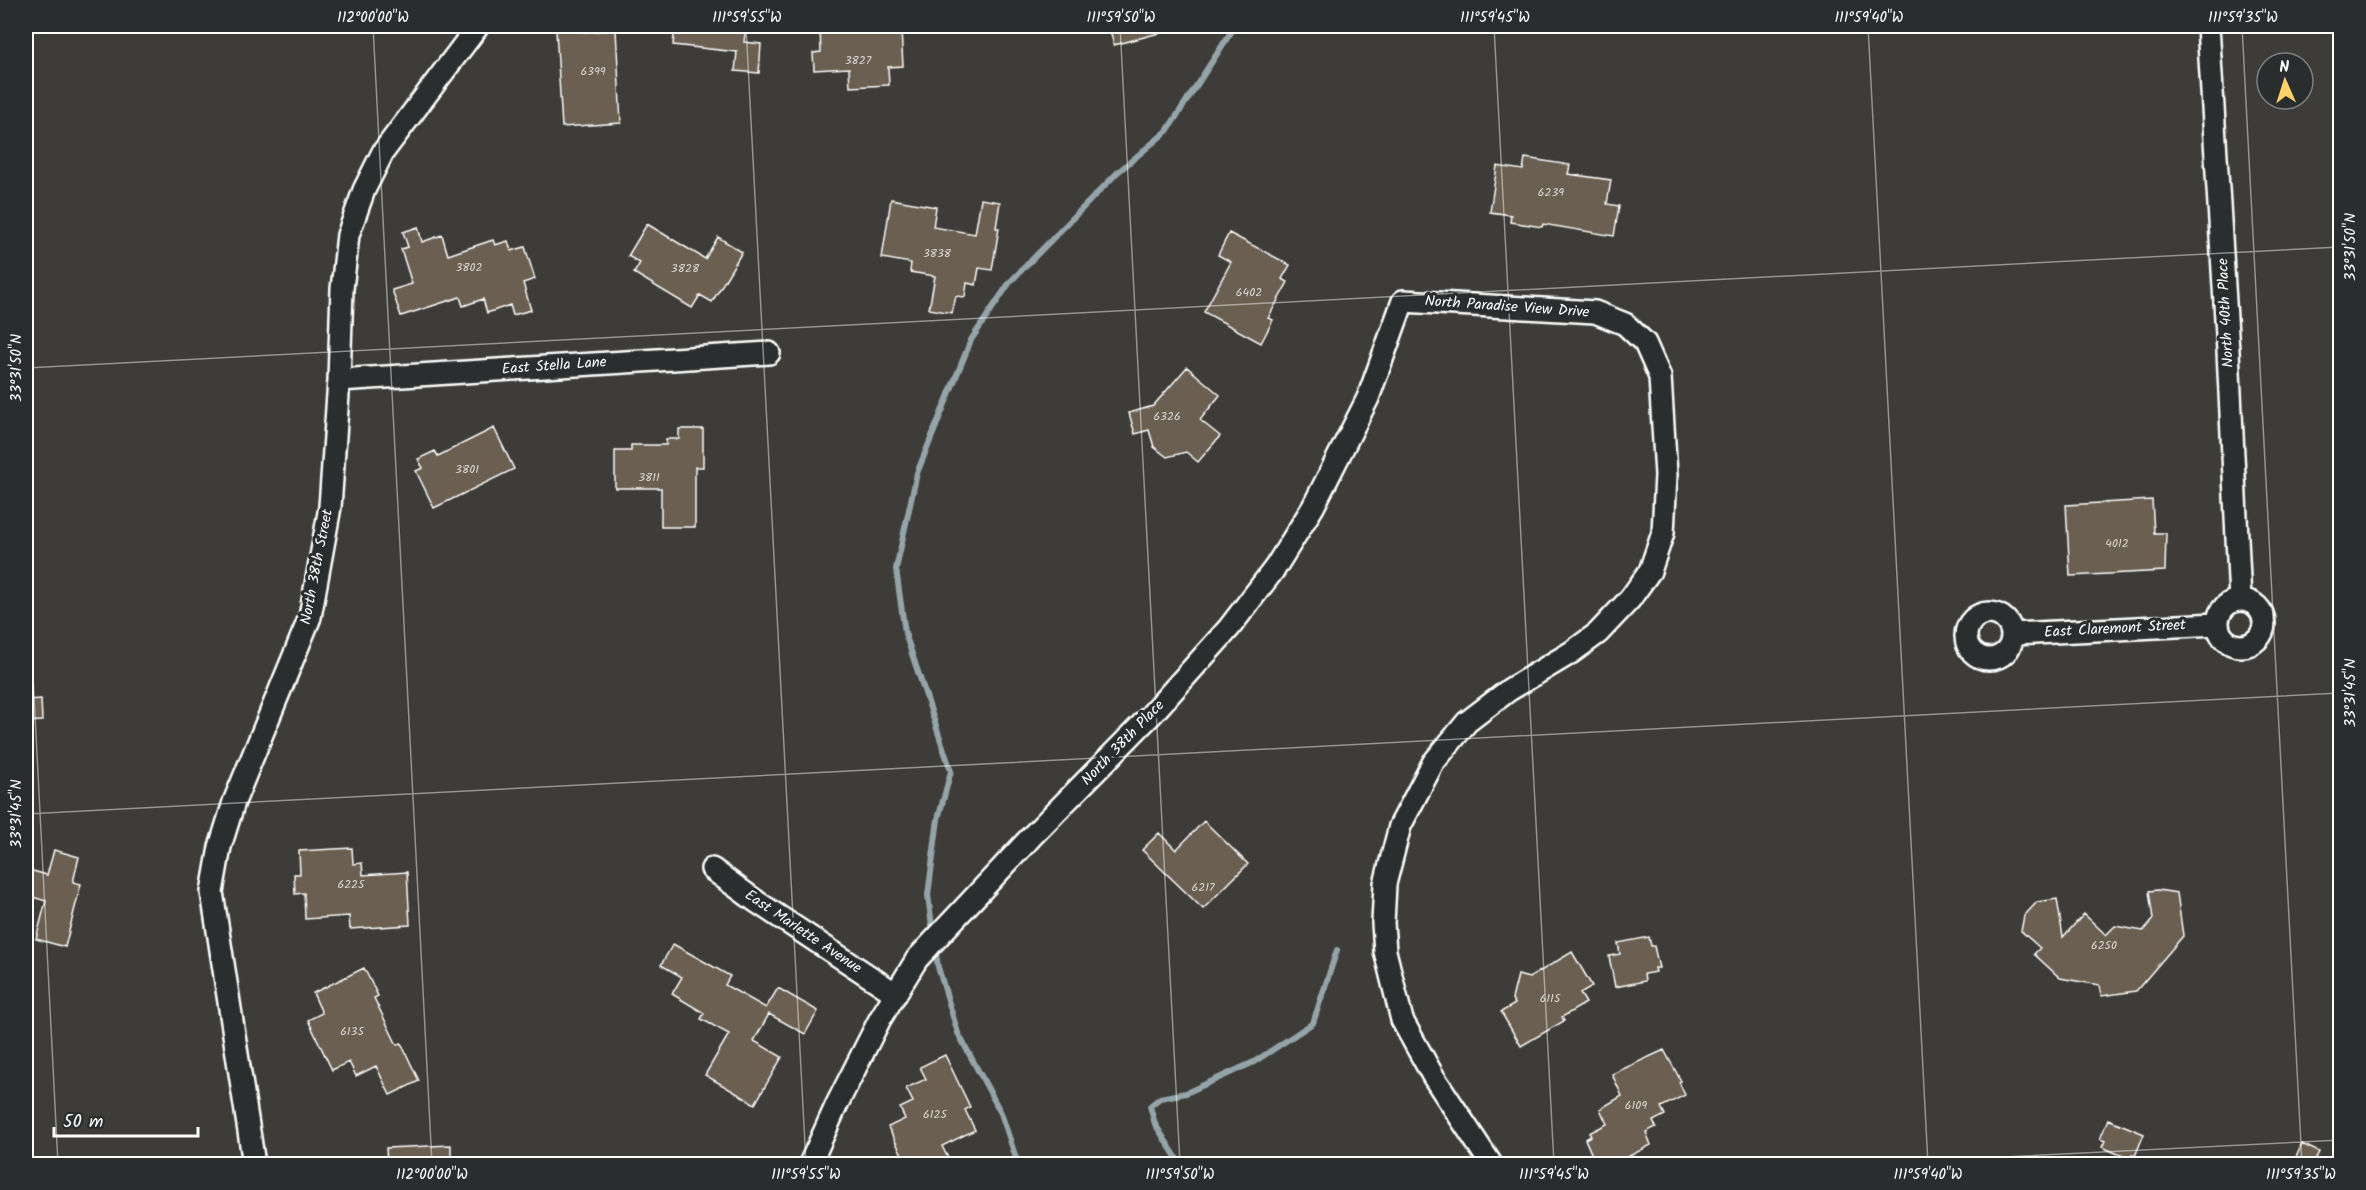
<svg xmlns="http://www.w3.org/2000/svg" width="2366" height="1190" font-family="Kalam,sans-serif">
	<rect width="100%" height="100%" fill="#3d3c38"/>
	<filter id="ink" filterUnits="userSpaceOnUse"><feTurbulence type="fractalNoise" baseFrequency=".0167" numOctaves="2"/><feDisplacementMap in="SourceGraphic" scale="12" xChannelSelector="R" yChannelSelector="G"/><feConvolveMatrix kernelMatrix="1 2 1 2 8 2 1 2 1" color-interpolation-filters="sRGB"/></filter>
	<g filter="url(#ink)">
		<g fill="none" stroke-linecap="round" stroke-linejoin="round">
			<path stroke="#94a4a9" stroke-width="6" d="M933,934L928,895L938,819L951,771L905,633L896,569L917,473L971,340L1010,282L1118,172L1167,131L1235,26
				M935,947L938,967L958,1033L1001,1113L1018,1164
				M1175,1164L1176,1157L1155,1124L1150,1106L1160,1098L1186,1093L1254,1062L1313,1023L1337,950"/>
		</g>
		<path fill="#6a5e51" stroke="#fff" stroke-width="1.5" d="M675,26H746L744,42L761,44L759,73L735,71L737,52L673,45Z
			M887,26V31L901,30L903,66L888,67L889,85L850,87L849,68L814,70L813,53L821,52L820,30Z
			M1109,26H1166L1167,31L1114,45Z
			M582,29L583,32L616,30L621,123L562,127L556,30Z
			M1525,158L1570,165L1568,174L1611,180L1607,204L1619,206L1614,236L1543,224L1542,227L1510,222L1511,215L1490,212L1497,166L1523,170Z
			M891,199L936,207L933,227L975,234L981,199L1000,202L996,228H999L992,270L979,268L976,285L967,283L965,297L956,296L952,313L929,309L935,276L910,272L911,263L882,258Z
			M647,224L705,259L718,237L742,252L712,302L700,295L692,308L634,273L640,263L628,256Z
			M418,227L422,242L442,235L448,255L493,240L495,245L508,241L511,251L525,247L535,279L523,283L531,310L513,315L510,305L487,313L483,299L463,306L460,297L401,316L392,290L412,284L401,249L408,247L403,232Z
			M1229,233L1290,265L1282,279L1288,282L1268,318L1273,320L1261,343L1204,312L1231,262L1218,255Z
			M1187,367L1220,395L1200,420L1220,436L1198,462L1186,452L1167,457L1154,447L1149,430L1135,434L1129,413L1153,406Z
			M494,428L514,469L434,508L416,471L423,468L418,459L435,451L438,456Z
			M679,429H703V467H695V527H661V488H615V451H631V445H666V439H679Z
			M2152,500L2154,533H2166L2165,571L2070,576L2066,505Z
			M41,699L42,721L26,722V700Z
			M1204,821L1248,864L1203,909L1142,850L1159,833L1176,850Z
			M352,848L353,864L362,863L363,875L407,872L410,925L350,929L349,916L305,919L304,893L295,894L294,874H300L299,851Z
			M54,850L79,857L73,882L81,884L65,947L36,939L46,901L26,895V869L47,875Z
			M2158,890L2177,893L2183,936L2136,991L2101,996L2099,985L2060,978L2034,954L2040,948L2021,931L2024,916L2037,902L2057,899L2063,937L2084,914L2106,935L2115,926L2143,931L2153,919L2149,891Z
			M1649,937L1651,946H1654L1659,968H1655L1656,972L1644,974L1645,981L1615,987L1609,956L1620,954L1618,943Z
			M673,944L730,976L725,985L766,1008L778,988L818,1011L805,1034L769,1014L754,1041L782,1057L755,1104L705,1075L729,1034L701,1019L704,1013L672,994L682,977L661,965Z
			M1572,952L1592,986L1580,993L1586,1003L1562,1017L1564,1021L1521,1046L1501,1012L1515,1004L1512,999L1518,975L1529,978Z
			M364,968L378,996L374,998L397,1045L401,1043L419,1081L390,1095L376,1066L356,1076L349,1062L332,1070L308,1020L322,1013L313,993Z
			M1664,1050L1681,1081L1679,1082L1685,1095L1661,1107L1665,1115L1653,1121L1656,1127L1646,1132L1651,1145L1614,1164L1611,1158L1596,1164L1585,1139L1591,1136L1589,1133L1607,1124L1600,1109L1622,1096L1612,1074Z
			M945,1055L970,1107L965,1110L975,1130L942,1146L951,1164H907L888,1127L905,1119L900,1108L913,1102L906,1088L926,1079L920,1067Z
			M2108,1119L2144,1134L2135,1156L2132,1155L2130,1159L2102,1147L2105,1141L2100,1139Z
			M2302,1144L2319,1152L2313,1164H2293Z
			M451,1145V1164H387L386,1148Z"/>
		<g fill="none" stroke-linecap="round" stroke-linejoin="round">
			<defs>
				<path id="street" d="M2208,26L2228,351L2240,600
					M339,380L769,353
					M2218 623a23 23 0 1 1 46 0a23 23 0 1 1-46 0Z
					M1966 636a23 23 0 1 1 46 0a23 23 0 1 1-46 0Z
					M2013,634L2217,624
					M712,869L757,902L896,994
					M254,1164L212,892L220,847L234,802L310,617L330,507L339,380L342,289L348,235L364,190L383,152L478,26
					M810,1164L837,1104L880,1019L917,959L1031,837L1150,716L1229,628L1275,568L1313,507L1368,398L1403,301L1595,312L1625,324L1645,343L1660,377L1666,475L1663,533L1650,571L1630,599L1598,633L1572,652L1509,690L1467,722L1433,763L1400,826L1385,884L1383,923L1385,951L1402,1020L1433,1076L1491,1164"/>
			</defs>
			<use href="#street" stroke="#fff" stroke-width="26"/>
			<use href="#street" stroke="#2a2d2e" stroke-width="21"/>
		</g>
	</g>
	<path fill="none" stroke="#fff" stroke-width="1.5" stroke-opacity="0.45" d="M373,26L432,1164M746,26L806,1164M1120,26L1180,1164M1494,26L1554,1164M1868,26L1928,1164M2242,26L2302,1164M26,368L2340,247M26,539L58,1164M26,814L2340,693M1865,1164L2340,1140"/>
	<g text-anchor="middle" dominant-baseline="central" stroke-width="6" stroke-linejoin="round" paint-order="stroke">
		<g font-size="12" fill="#dad7d4">
			<text x="858" y="60">3827</text>
			<text x="593" y="71">6399</text>
			<text x="1551" y="192">6239</text>
			<text x="937" y="253">3838</text>
			<text x="469" y="267">3802</text>
			<text x="685" y="268">3828</text>
			<text x="1249" y="292">6402</text>
			<text x="1167" y="416">6326</text>
			<text x="467" y="469">3801</text>
			<text x="649" y="477">3811</text>
			<text x="2117" y="543">4012</text>
			<text x="351" y="884">6225</text>
			<text x="1203" y="887">6217</text>
			<text x="2104" y="945">6250</text>
			<text x="1550" y="998">6115</text>
			<text x="352" y="1031">6135</text>
			<text x="1636" y="1105">6109</text>
			<text x="935" y="1114">6125</text>
		</g>
		<g font-size="15" fill="#fff" stroke="#2a2d2e">
			<text transform="translate(1507 307) rotate(4)">North Paradise View Drive</text>
			<text transform="translate(2226 313) rotate(-93)">North 40th Place</text>
			<text transform="translate(554 366) rotate(-4)">East Stella Lane</text>
			<text transform="translate(317 567) rotate(-79)">North 38th Street</text>
			<text transform="translate(2115 629) rotate(-3)">East Claremont Street</text>
			<text transform="translate(1123 743) rotate(-46)">North 38th Place</text>
			<text transform="translate(803 932) rotate(34)">East Marlette Avenue</text>
		</g>
	</g>
	<rect width="2366" height="1190" fill="none" stroke="#2a2d2e" stroke-width="66"/>
	<g transform="translate(2285 81) rotate(357)"><circle r="28" fill="#2a2d2e" stroke="#7f8182" stroke-width="1.5"/>
	<path d="M0-4.5L10 22L0 15L-10 22Z" fill="#ffd166"/>
	<text y="-9" font-size="16" font-weight="bold" text-anchor="middle" fill="#ffffff">N</text>
	</g>
	<path d="M54 1127v9h144v-9" fill="none" stroke="#ffffff" stroke-width="3"/>
	<text x="63" y="1127" font-size="18" fill="#ffffff" stroke="#2a2d2e" stroke-width="4.5" paint-order="stroke">50 m</text>
	<rect x="33" y="33" width="2300" height="1124" fill="none" stroke="#fff" stroke-width="2"/>
	<g font-size="15" text-anchor="middle" fill="#fff">
		<text x="373" y="22">112°00'00"W</text>
		<text x="747" y="22">111°59'55"W</text>
		<text x="1121" y="22">111°59'50"W</text>
		<text x="1495" y="22">111°59'45"W</text>
		<text x="1869" y="22">111°59'40"W</text>
		<text x="2243" y="22">111°59'35"W</text>
		<text transform="translate(2350 247) rotate(-90)" y="5">33°31'50"N</text>
		<text transform="translate(16 368) rotate(-90)" y="5">33°31'50"N</text>
		<text transform="translate(2350 693) rotate(-90)" y="5">33°31'45"N</text>
		<text transform="translate(16 814) rotate(-90)" y="5">33°31'45"N</text>
		<text x="432" y="1179">112°00'00"W</text>
		<text x="806" y="1179">111°59'55"W</text>
		<text x="1180" y="1179">111°59'50"W</text>
		<text x="1554" y="1179">111°59'45"W</text>
		<text x="1928" y="1179">111°59'40"W</text>
		<text x="2301" y="1179">111°59'35"W</text>
	</g>
</svg>
